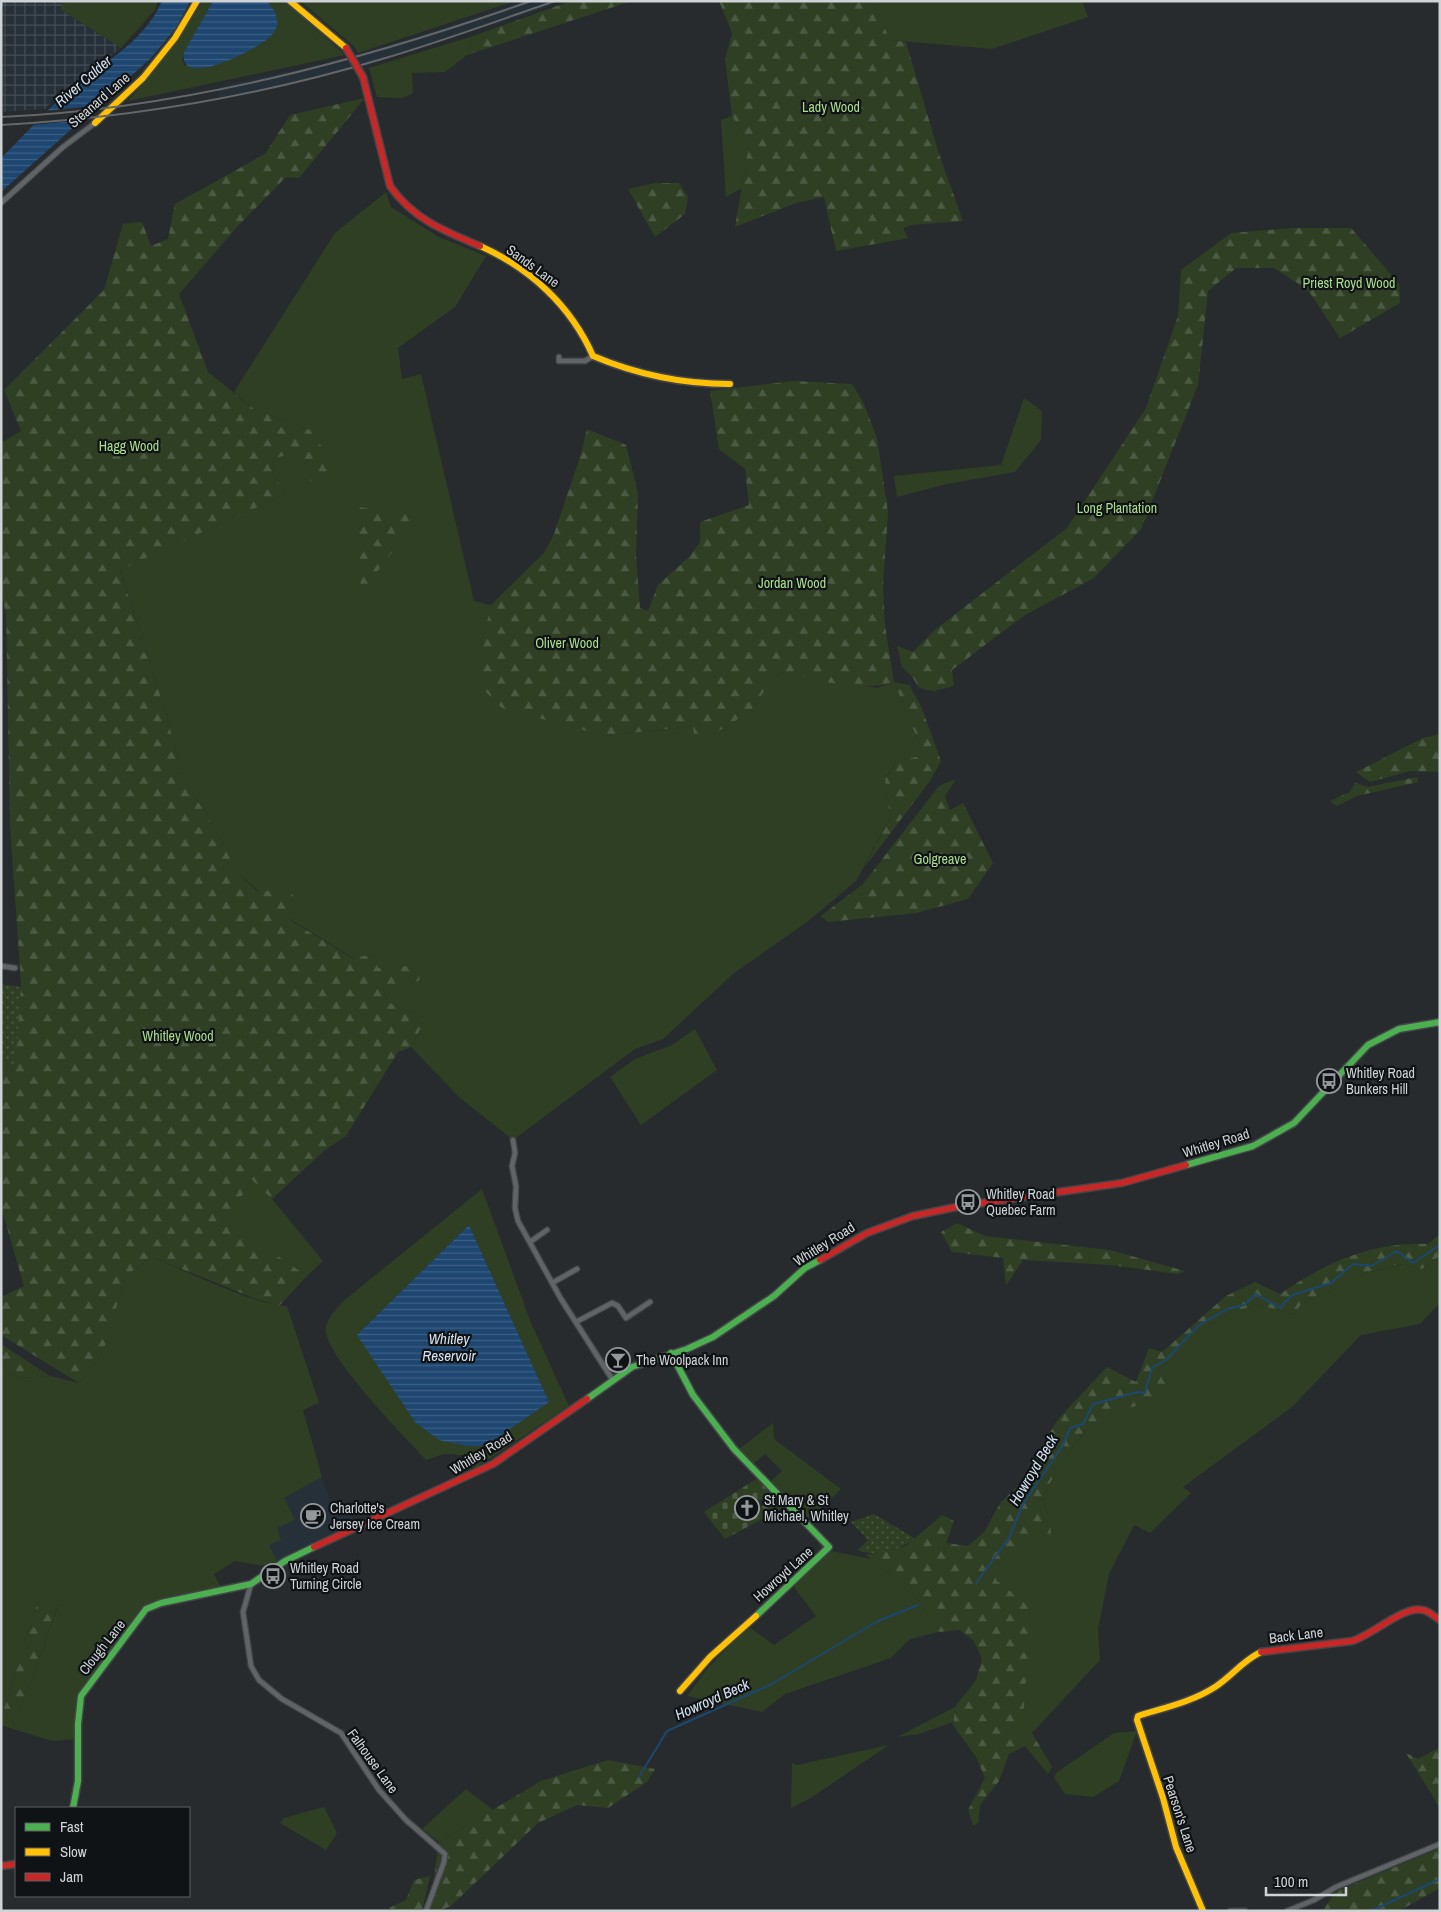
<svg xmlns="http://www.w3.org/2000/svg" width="1441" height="1912" font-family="'Archivo Narrow',sans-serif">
	<defs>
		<pattern id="industrial-grid" width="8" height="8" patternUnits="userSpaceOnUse" patternTransform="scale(1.25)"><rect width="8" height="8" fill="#263038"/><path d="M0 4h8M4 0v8" fill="none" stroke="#444d54"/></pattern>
		<pattern id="forest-firs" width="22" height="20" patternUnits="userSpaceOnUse" patternTransform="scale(1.25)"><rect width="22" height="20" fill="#2e3f24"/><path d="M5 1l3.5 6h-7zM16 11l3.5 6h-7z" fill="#4b5a43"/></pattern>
		<pattern id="cemetery-stones" width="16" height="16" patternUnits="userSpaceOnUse" patternTransform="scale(1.25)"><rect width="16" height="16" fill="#2e3f24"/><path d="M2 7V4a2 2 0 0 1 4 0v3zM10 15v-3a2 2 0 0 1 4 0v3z" fill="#4b5a43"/></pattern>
		<pattern id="garden-dots" width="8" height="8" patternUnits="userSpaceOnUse" patternTransform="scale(1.25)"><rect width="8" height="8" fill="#2e3f24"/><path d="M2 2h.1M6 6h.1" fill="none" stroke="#4b5a43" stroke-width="1.8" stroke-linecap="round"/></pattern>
		<pattern id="water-rules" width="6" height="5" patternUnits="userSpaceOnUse" patternTransform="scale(1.25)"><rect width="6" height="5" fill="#1d4670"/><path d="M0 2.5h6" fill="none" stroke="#3d6084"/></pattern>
	</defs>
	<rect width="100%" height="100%" fill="#282b2d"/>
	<path fill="#263038" d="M525,1H546L549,7L356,69L219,99L217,87L317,65L406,40Z
		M322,1477L335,1515L348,1510L354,1523L277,1561L268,1545L281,1540L276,1528L284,1498Z"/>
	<path fill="url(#industrial-grid)" d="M1,1H65L61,10L121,48L60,93L45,109L1,112Z"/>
	<path fill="#2e3f24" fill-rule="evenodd" d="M65,1H158L155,10L121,48L60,9Z
		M203,1H213L184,52L182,60L185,66L275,12L267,1H284L345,55L128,101L172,48Z
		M300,1H515L358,53L354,46Z
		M873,1H1082L1088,17L992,49L890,40Z
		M473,36L467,55L445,72L412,73L413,93L403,98L377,97L369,68Z
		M732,116L749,145L742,188L726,197L721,120Z
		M386,192L391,207L439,237L486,256L455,307L398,348L402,379L421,374L474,601L491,605L481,647L605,736L694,726L751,711L773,678L782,672L877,688L894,682L924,755L898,761L885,778L890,818L856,881L807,922L733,974L663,1039L635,1049L513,1140L460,1098L411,1047L426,1018L387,1002L383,987L419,981L378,968L375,954L353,958L290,919L236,871L220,838L182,775L166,713L120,569L286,494L274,476L273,459L296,451L307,465L310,430L254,409L234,392L335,233Z
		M1024,398L1042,411L1041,440L1015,472L947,484L897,497L894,476L1001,465Z
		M695,1029L717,1070L641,1125L610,1077L635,1059L672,1045Z
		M252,1178L272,1199L323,1261L307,1276L227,1222Z
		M482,1189L531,1323L569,1406L474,1469L462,1455L444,1454L426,1460C407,1439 319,1351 326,1326C329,1315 339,1306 347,1298ZM469,1225L549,1402L357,1335Z
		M1440,1256V1303L1420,1324L1361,1335L1292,1407L1183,1487L1191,1493L1150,1533L1134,1525L1109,1574L1098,1629L1100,1660L1032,1733L1003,1743L1010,1593L996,1580V1573L1026,1541L1050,1520L1042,1497L1062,1462L1089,1426L1099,1430L1115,1407H1132L1157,1370L1177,1356L1220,1318L1257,1304L1294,1315L1301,1304L1336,1288L1349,1277L1403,1264L1422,1269Z
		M152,1257C184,1270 257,1306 287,1306L319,1403L303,1410L322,1477L284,1498L295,1520L277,1528L281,1540L269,1545L277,1561L269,1567L235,1561L214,1574L221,1587L153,1601L142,1607L76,1697L75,1739L53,1741L13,1729L59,1604L38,1601L1,1719V1374L26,1378L50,1376L79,1383L103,1352L126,1276Z
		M773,1423L774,1439L841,1489L810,1519L771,1481L782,1471L765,1454L754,1463L739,1449Z
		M831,1551L871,1559L919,1600L939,1632L910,1639L891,1658L785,1694L762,1712L687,1696L708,1668L748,1626L774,1645L816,1616L793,1586Z
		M955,1707L953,1722L919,1734L897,1737Z
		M1137,1731L1119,1781L1093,1797L1065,1794L1054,1778L1056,1773L1114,1733Z
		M889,1745L809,1799L791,1808L792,1763L797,1765Z
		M466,1789L493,1810L439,1842L422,1829Z
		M324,1807L337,1833L326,1850L280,1823L284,1818Z"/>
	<path fill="url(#forest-firs)" d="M571,1H632L467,55L473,36Z
		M719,1H873L890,40L906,42L939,154L963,221L911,225L903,228L908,238L836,251L824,197L796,203L735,227L749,145L732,116L725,59L732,33Z
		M365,98L299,178L286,177L237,227L179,294L208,372L254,409L310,430L338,470L311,482L307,465L296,452L273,459L274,476L286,494L120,570L166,713L182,775L220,838L236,871L258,892L287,888C298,899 297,906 290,920L352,958L375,954L378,968L422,965L419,981L383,988L387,1002L426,1018L411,1047L398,1052L346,1136L325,1150L272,1199L251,1179L228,1222L307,1276L279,1306L251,1297L152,1257L126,1276L103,1352L79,1383L1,1335V1297L24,1286L1,1207V1057L14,1071L21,983L10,826L6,614L1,593V443L21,431L4,390L104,290L123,224L142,222L151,246L168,239L175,204L265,154L290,115Z
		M656,183H679L688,197L685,214L655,237L628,189Z
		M1292,228H1351L1399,284L1400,303L1340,338L1308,290L1274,268H1236L1208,291L1198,385L1141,529L1094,578L1025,615L952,670L954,686L934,691L919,688L913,678L902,667L897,646L913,652L936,629L1067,528L1146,408L1178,316L1181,270L1231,233Z
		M793,381L852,384L864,404L877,438L888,512L883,585L885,626L894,682L909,685L921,706L941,761L930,781L864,868L890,818L885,779L898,761L924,755L894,682C857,693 819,680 782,672L773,678L751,711L712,735H694L693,726L605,736L502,708L478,684L481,647L491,605L544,553L554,534L580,457L587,429L626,445L638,493L636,556L640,608L648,611L658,585L689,557L700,542V522L749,505L745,469L719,449L710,391Z
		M359,507L407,513L413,524L368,584L361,585L356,572Z
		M1440,734V772L1410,771L1370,782L1356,772L1423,738Z
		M1417,777L1418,782L1357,796L1337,806L1330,801L1350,792L1355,783L1368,787Z
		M956,779L945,796L950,810L963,803L993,863L968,899L916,913L828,922L821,916L863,884L939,786Z
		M957,1223L985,1236L1110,1250L1185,1271L1178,1274L1110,1265L1023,1260L1006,1286L1003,1258L952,1252L941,1232Z
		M1440,1234V1256L1422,1269L1401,1264L1349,1277L1336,1288L1301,1304L1294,1315L1257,1304L1220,1318L1179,1355L1157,1370L1166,1385L1155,1401L1132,1407H1115L1099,1430L1088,1427L1062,1462L1042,1497L1050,1520L1051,1535L1026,1541L996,1574V1580L1031,1608L1024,1708L1003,1742L1032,1733L1052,1767L1048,1774L1025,1746L1009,1754L999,1781L980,1805L978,1823L973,1826L968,1810L985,1778L976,1757L953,1725L955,1707L976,1680L982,1659L974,1641L960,1630L939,1632L919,1600L866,1555L906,1546L942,1515L954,1521L946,1543L968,1546L984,1532L1001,1502L1019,1485L1058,1419L1107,1367L1136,1382L1149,1348L1162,1352L1226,1296L1255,1282L1280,1294C1325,1263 1371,1242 1428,1244Z
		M1,1344L50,1376L26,1378L1,1374Z
		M46,1600L59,1603L13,1729L1,1725V1719L38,1601Z
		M1440,1747V1808L1406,1753L1418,1759Z
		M608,1760L655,1769L647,1782L608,1808L577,1805L538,1823L451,1906L439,1911H429L439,1842L541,1781Z
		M1440,1848V1888L1399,1911H1323L1335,1892Z
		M430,1876L422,1911H392L389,1908L406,1900L414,1880Z"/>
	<path fill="url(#cemetery-stones)" fill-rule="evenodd" d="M758,1478L786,1506L725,1539L704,1512ZM762,1499L764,1505L755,1509L756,1512L740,1518L737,1507Z"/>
	<path fill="url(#garden-dots)" d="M1,984L21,987L15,1072L1,1057Z
		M874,1514L916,1539C902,1548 874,1558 858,1550L868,1540L851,1522Z"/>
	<path fill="url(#water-rules)" d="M162,1H190L176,28L150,59L1,192V158C22,138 42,115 63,96C97,66 143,45 162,1Z
		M213,1H267L275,12L278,25C276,28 274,33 272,35C260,48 177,92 184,52Z
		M469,1225L549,1402L485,1446H467L439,1440L415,1422L357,1335Z"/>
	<path fill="#282b2d" d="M102,105L84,120L31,125L45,111Z"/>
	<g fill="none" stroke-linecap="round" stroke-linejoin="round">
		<path stroke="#1d4670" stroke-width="2" d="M976,1583L1009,1538L1023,1504L1063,1445L1070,1428L1083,1424L1093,1404L1138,1392L1145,1393L1152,1368L1166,1360L1198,1326L1227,1309L1244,1305L1256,1294L1280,1308L1292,1295L1331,1283L1353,1264L1372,1266L1397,1251L1413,1263L1440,1245
			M639,1777L667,1731L770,1685L878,1621L918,1605
			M1371,1911L1440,1879"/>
		<defs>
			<path id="street" d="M1,203L63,147L95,123
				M559,357V361H585L593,356
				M1,966L15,968
				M513,1140L515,1153L512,1166L516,1186L515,1208L518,1221L561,1299L612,1379
				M530,1242L547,1230
				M552,1283L577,1269
				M576,1322L612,1303L618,1306L626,1318L650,1302
				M251,1584L243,1612L251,1666L259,1680L282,1699L341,1733L379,1790L406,1820L445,1854L444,1862L426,1911
				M1230,1911H1245
				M1287,1911L1314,1900L1336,1887L1440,1844"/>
			<path id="fast" d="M1186,1165L1253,1146L1294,1123L1368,1045L1399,1029L1440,1022
				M671,1353L693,1395L734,1449L829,1547L756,1616
				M587,1399L632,1367L687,1349L713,1337L774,1296L805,1268L820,1260
				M73,1808L78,1781V1724L81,1696L146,1609L161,1603L251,1584L285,1561L314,1547"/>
			<path id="slow" d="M290,1L346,48
				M95,123L143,78L175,38L197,1
				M480,246C530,268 571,306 593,356C638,375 681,384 730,384
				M680,1691L710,1657L756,1616
				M1203,1911L1176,1847L1163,1798L1137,1720L1138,1716C1163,1708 1192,1702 1215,1687C1232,1676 1242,1661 1261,1652"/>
			<path id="jam" d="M363,77L390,186C413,219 444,231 480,246
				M820,1260L867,1233L913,1216L961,1206L1122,1183L1186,1165
				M314,1547L493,1464L587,1399
				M1261,1652L1352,1641C1373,1635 1404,1605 1423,1610C1429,1611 1435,1617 1440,1620
				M1,1866L16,1864"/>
		</defs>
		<use href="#street" stroke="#434648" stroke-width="7"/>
		<use href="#fast" stroke="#434648" stroke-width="9"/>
		<use href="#slow" stroke="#434648" stroke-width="9"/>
		<use href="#jam" stroke="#434648" stroke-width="9"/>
		<use href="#street" stroke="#616466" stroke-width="4.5"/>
		<use href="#fast" stroke="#4caf50" stroke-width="6"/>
		<use href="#slow" stroke="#ffc107" stroke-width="6"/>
		<use href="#jam" stroke="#c62828" stroke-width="6"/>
		<path stroke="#646668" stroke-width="2" d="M1,117C181,109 362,61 531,1
			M1,125C129,118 259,96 382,59C440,42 497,21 555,1"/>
		<defs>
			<path id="jam-bridge" d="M346,48L363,77"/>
		</defs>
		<use href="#jam-bridge" stroke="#434648" stroke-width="9" stroke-linecap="butt"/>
		<use href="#jam-bridge" stroke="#c62828" stroke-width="6"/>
	</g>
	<defs>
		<symbol id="bus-ring" viewBox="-11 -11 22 22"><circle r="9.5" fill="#101315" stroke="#95989b" stroke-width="1.5"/><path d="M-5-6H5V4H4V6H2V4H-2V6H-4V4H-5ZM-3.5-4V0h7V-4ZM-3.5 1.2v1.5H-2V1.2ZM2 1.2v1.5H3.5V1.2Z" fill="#95989b"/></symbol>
		<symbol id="bar-ring" viewBox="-11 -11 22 22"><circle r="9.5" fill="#101315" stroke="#95989b" stroke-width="1.5"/><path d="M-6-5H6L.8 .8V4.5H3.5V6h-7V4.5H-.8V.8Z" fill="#95989b"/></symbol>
		<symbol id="church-ring" viewBox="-11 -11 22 22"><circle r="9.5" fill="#101315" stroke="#95989b" stroke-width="1.5"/><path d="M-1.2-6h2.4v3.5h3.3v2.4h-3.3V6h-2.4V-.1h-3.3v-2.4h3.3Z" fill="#95989b"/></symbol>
		<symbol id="cafe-ring" viewBox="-11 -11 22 22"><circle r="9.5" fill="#101315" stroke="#95989b" stroke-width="1.5"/><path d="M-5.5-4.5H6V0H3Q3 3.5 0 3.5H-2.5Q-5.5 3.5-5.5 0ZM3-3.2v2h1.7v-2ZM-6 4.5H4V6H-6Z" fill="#95989b"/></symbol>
	</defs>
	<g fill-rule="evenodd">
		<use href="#bus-ring" x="1315" y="1067" width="28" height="28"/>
		<use href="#bus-ring" x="954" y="1188" width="28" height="28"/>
		<use href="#bar-ring" x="604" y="1346" width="28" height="28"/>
		<use href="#church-ring" x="733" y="1494" width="28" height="28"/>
		<use href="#cafe-ring" x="299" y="1502" width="28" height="28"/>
		<use href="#bus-ring" x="259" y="1562" width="28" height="28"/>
	</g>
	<g text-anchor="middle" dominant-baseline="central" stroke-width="4.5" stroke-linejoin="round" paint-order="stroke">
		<g font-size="14" fill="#cfd3d6" stroke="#101315">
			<text transform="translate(99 100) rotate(-41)">Steanard Lane</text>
			<text transform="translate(533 266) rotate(36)">Sands Lane</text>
			<text transform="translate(1216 1143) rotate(-17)">Whitley Road</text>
			<text transform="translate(824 1244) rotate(-32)">Whitley Road</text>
			<text transform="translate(481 1453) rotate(-31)">Whitley Road</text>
			<text transform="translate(783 1574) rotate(-42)">Howroyd Lane</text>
			<text transform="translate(1296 1635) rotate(-7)">Back Lane</text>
			<text transform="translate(102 1647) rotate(-52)">Clough Lane</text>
			<text transform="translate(373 1761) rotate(54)">Falhouse Lane</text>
			<text transform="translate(1180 1814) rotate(72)">Pearson's Lane</text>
		</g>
		<g font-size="14" fill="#abdf8c" stroke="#101315">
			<text x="831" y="107">Lady Wood</text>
			<text x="1349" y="283">Priest Royd Wood</text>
			<text x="129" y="446">Hagg Wood</text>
			<text x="1117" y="508">Long Plantation</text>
			<text x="792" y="583">Jordan Wood</text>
			<text x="567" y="643">Oliver Wood</text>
			<text x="940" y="859">Golgreave</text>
			<text x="178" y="1036">Whitley Wood</text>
		</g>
		<g font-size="14" fill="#cfd3d6" stroke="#101315" text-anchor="start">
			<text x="1346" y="1073">Whitley Road<tspan x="1346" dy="16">Bunkers Hill</tspan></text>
			<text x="986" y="1194">Whitley Road<tspan x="986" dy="16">Quebec Farm</tspan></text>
			<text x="636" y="1360">The Woolpack Inn</text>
			<text x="764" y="1500">St Mary &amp; St<tspan x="764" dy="16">Michael, Whitley</tspan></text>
			<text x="330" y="1508">Charlotte's<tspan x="330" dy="16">Jersey Ice Cream</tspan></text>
			<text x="290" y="1568">Whitley Road<tspan x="290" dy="16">Turning Circle</tspan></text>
		</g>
		<g font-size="15" font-style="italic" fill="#d5e2f0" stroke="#101315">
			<text transform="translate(83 81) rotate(-41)">River Calder</text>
			<text x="449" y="1338">Whitley<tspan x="449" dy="17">Reservoir</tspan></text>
			<text transform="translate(1033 1470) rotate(-59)">Howroyd Beck</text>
			<text transform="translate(712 1699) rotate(-24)">Howroyd Beck</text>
		</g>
	</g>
	<rect width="1441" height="1912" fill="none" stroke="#cfd3d6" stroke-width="5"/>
	<rect x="15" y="1807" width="175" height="90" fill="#101315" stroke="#5c6062"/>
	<rect x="25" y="1823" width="25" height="8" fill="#4caf50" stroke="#5c6062"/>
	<text x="60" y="1832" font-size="15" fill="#cfd3d6">Fast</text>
	<rect x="25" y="1848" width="25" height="8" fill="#ffc107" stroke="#5c6062"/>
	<text x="60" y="1857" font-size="15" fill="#cfd3d6">Slow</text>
	<rect x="25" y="1873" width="25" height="8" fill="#c62828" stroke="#5c6062"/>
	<text x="60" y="1882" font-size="15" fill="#cfd3d6">Jam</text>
	<path d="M1266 1887v8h80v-8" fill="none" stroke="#cfd3d6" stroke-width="2.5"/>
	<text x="1274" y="1887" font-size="15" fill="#cfd3d6" stroke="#101315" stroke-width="4" paint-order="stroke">100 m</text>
</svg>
